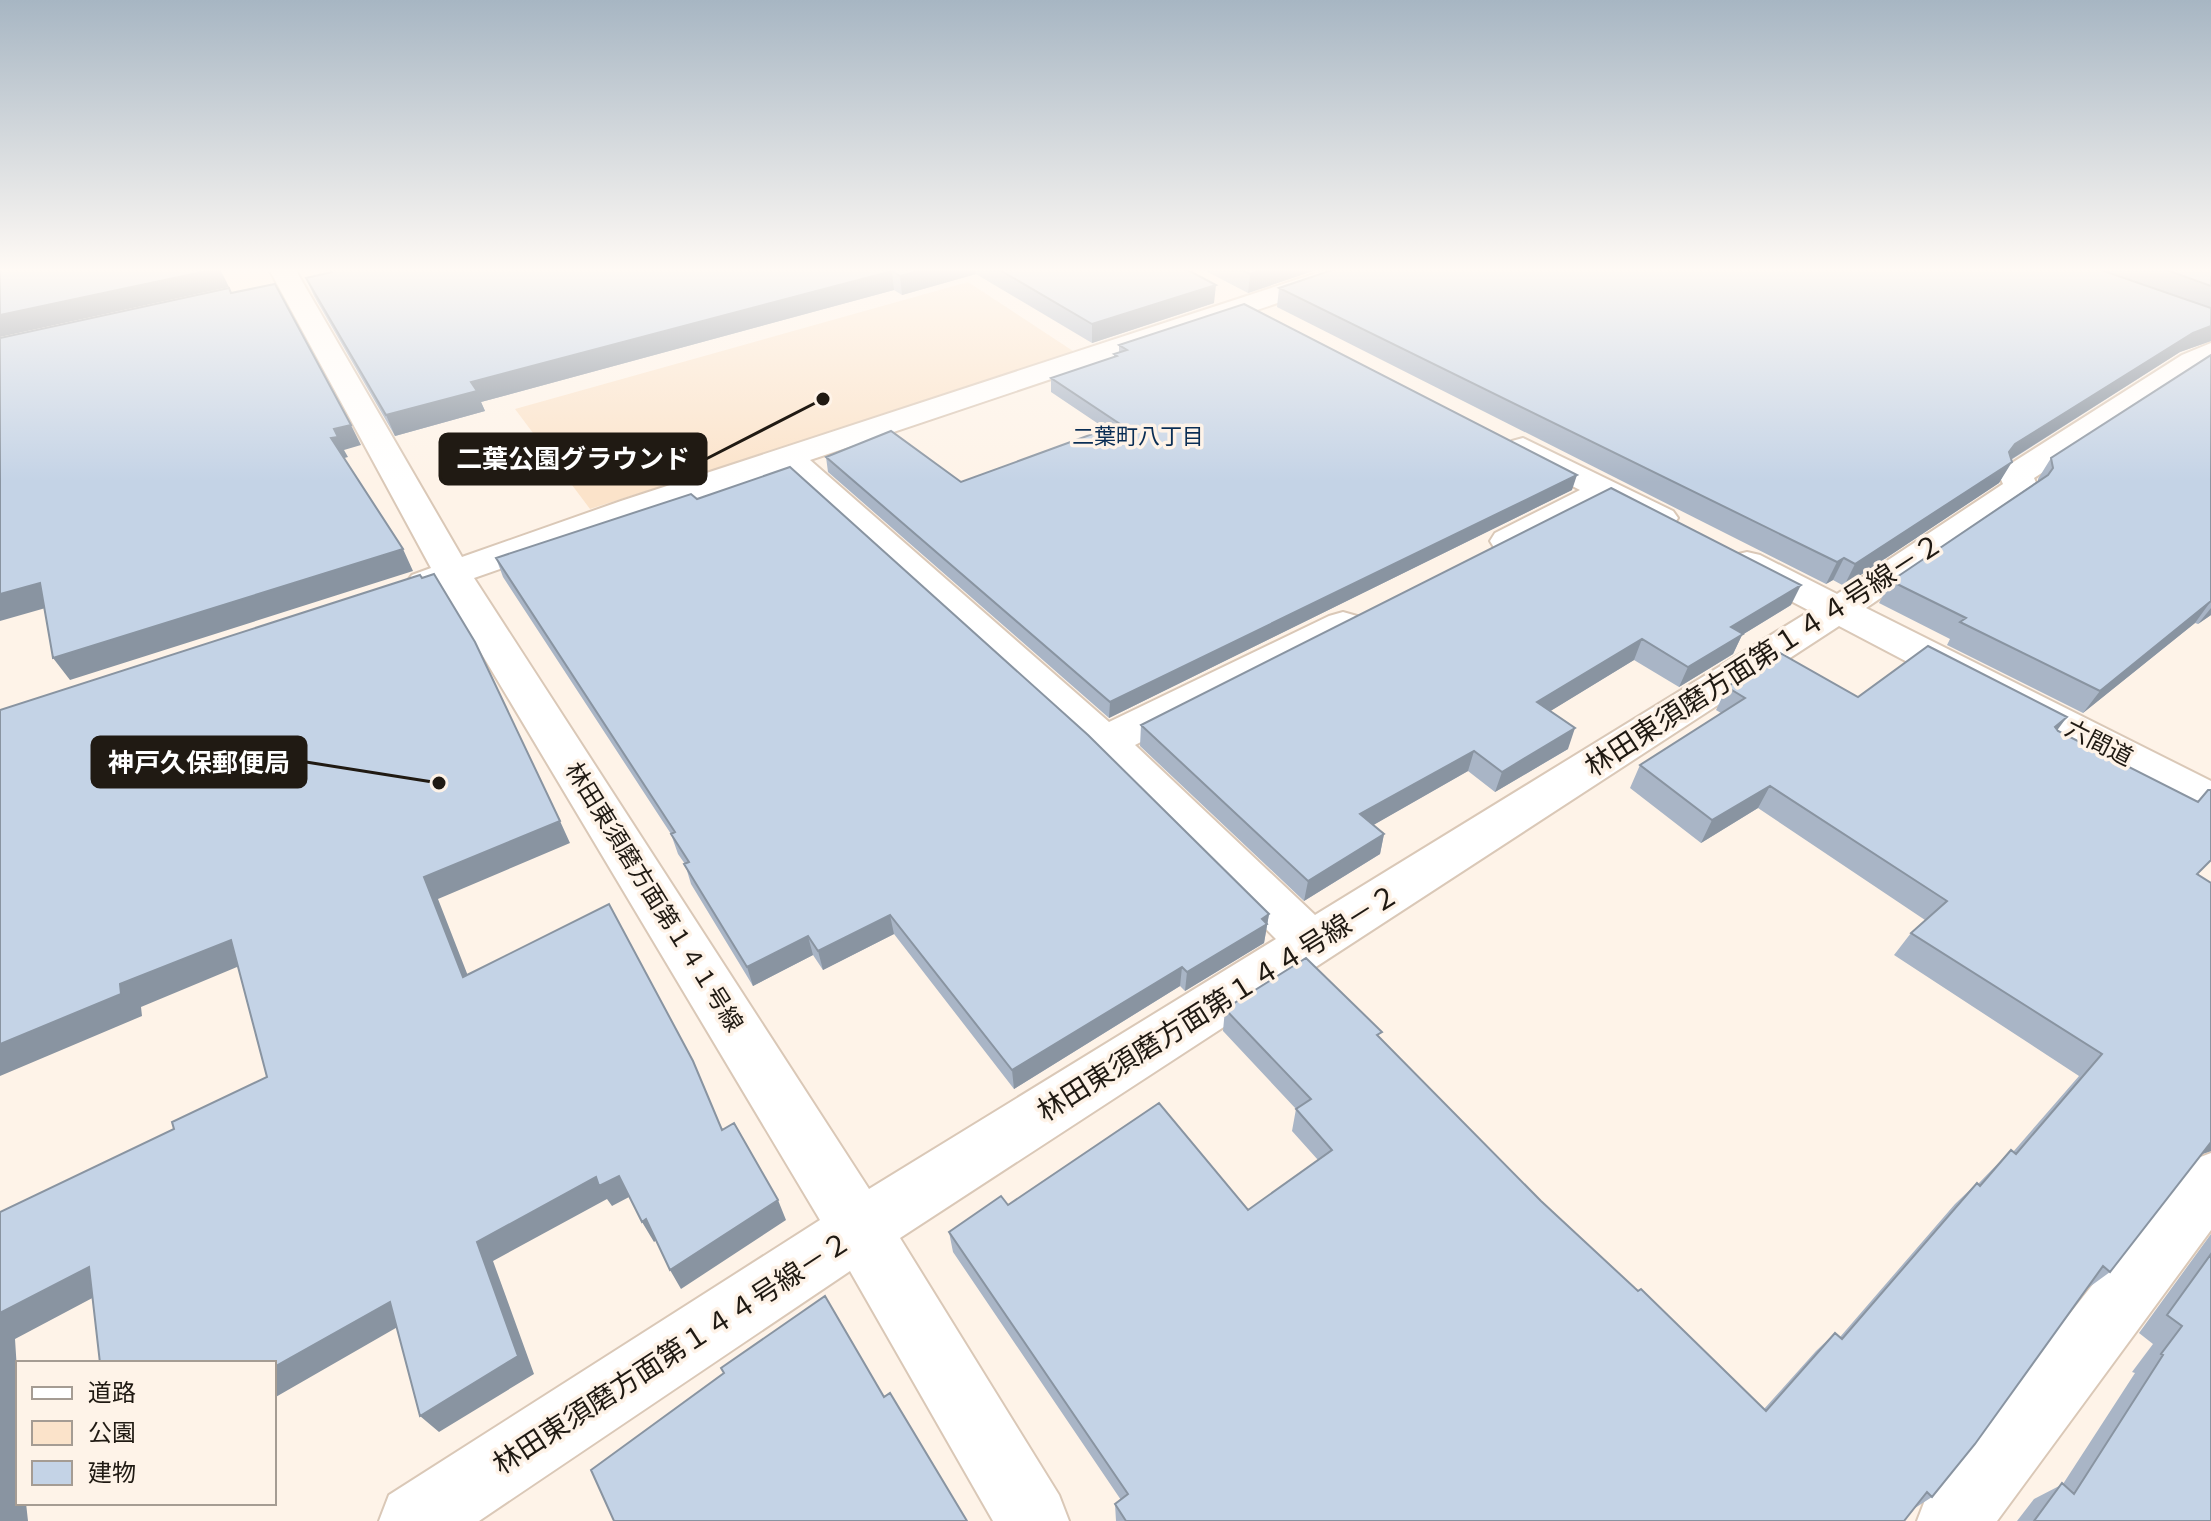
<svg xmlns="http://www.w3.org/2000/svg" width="2211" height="1521" font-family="'Roboto Condensed','Noto Sans JP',sans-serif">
	<rect width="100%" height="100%" fill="#fef3e8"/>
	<path fill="#fbe3ca" d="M968,282L1076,353L590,509L515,409Z"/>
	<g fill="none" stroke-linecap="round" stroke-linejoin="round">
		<defs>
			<path id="minor" d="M269,269H295L462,557L621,501L1329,269H1368L1364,274L810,460L1109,722L1329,616L1343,612L1357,616L1362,624L1357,632L1135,745L1315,915L1810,611L1734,571L1729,563L1734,555L1747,552L1760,555L1837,594L2003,484L1999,475L2004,468L2182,355L2211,343V363L2034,478L2038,487L2033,494L1866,608L2211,781V817L2195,813L1839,626L900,1238L1059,1495L1069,1521H993L850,1271L479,1521H379L389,1495L820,1220L443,589L425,594L412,591L406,583L412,575L431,568ZM782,470L1090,752L1276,939L869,1189L474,578Z
				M1523,438L1673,511L1678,518L1673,525L1661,528L1649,525L1606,503L1521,549L1508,552L1495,549L1490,541L1495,533L1580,490L1512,455L1507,448L1512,441Z
				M2211,1153V1230L1997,1521H1917L1927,1495L2190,1161Z"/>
		</defs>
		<use href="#minor" stroke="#dac8b7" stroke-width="4"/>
		<use href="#minor" fill="#fff" fill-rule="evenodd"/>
	</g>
	<path fill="#a9b5c6" d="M330,269H1186L1214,303L1092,343L976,274L902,295L894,290L481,402L485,411L395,436L314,296L306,278L331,272Z
		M1202,269H1319L1248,293Z
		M2100,269H2211V341L2180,352L2011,460L1999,483L1844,586L1833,580L1826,584L1277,307L1279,288L2179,297Z
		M1119,345L1572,490L1109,718L828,472L826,457L961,482L1106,429L1051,392V378L1114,357V354L1119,352Z
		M2211,355V615L2198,624L2195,623L2083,713L1947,645L1950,639L1879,603L1891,581L2038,481V479L2051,458Z
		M697,499L1269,914L1264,943L1185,991L1180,986L1014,1089L894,934L823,970L813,955L753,986L691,884L685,864L678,854L671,834L503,577L496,558Z
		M1791,605L1742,635L1733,654L1679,687L1634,660L1550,711L1568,749L1495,792L1468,771L1373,825L1384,834L1380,854L1304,901L1140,746L1141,725Z
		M1727,687L1858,697L2057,730L2198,802L2197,874L2211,1151L2202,1154L2110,1272L2088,1288L1932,1497L1915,1508L1904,1521H1116L1115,1504L1121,1500L953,1252L949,1232L1008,1205L1248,1210L1318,1160L1292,1131L1296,1109L1223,1031L1225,1009L1380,1038L1541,1201L1764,1409L1816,1351L1835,1333L1840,1337L1955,1204L1977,1183L1978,1184L2011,1150L2013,1152L2079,1076L1894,955L1911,933L1925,920L1758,808L1701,843L1630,788L1640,765L1721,713L1716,710Z
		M2211,1234V1521H2017L2034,1499L2063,1484L2135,1373L2132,1372L2153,1344L2139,1333Z"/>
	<path fill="#8994a1" d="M216,269H220L229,287L0,337V315Z
		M925,269H976V274L902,295L900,276Z
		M1265,269H1319L1248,293L1250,274Z
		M892,271L894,290L481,402L485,411L395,436L386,415L471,382Z
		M1216,285L1214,303L1092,343V324Z
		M2211,326V341L2180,352L2002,465L2012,462L1999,483L1844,586L1855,564L2009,452L2015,444L2193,333Z
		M351,425L361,445L344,450L348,457L341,459L331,438L334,429Z
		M1577,475L1572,490L1109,718L1110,702Z
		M403,549L413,571L70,680L53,658Z
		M1844,558L1833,580L1826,584L1837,562Z
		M40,583L56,605L0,621V594Z
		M1801,585L1791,605L1742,635L1733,654L1679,687L1688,667L1731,627Z
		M2211,601L2195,623L2083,713L2100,691Z
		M2211,608V615L2198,624Z
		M1642,639L1634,660L1531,723L1537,702Z
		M2067,717L2050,740L2055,727Z
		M1575,728L1568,749L1495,792L1502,772Z
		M1474,751L1468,771L1356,835L1360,814Z
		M1770,786L1758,808L1701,843L1712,820Z
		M560,821L570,843L438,899L477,999L463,977L424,877Z
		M1384,834L1380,854L1304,901L1308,881Z
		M1269,914L1264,943L1185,991L1187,972Z
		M890,915L894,934L823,970L818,951Z
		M808,936L813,955L753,986L747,967Z
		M231,940L249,962L141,1007L142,1016L0,1076V1044L120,984Z
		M1182,967L1180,986L1014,1089L1012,1070Z
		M2211,1141V1151L2188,1159Z
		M619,1176L631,1196L612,1206L607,1199L493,1261L534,1374L439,1432L420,1416L477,1242L596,1177Z
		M778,1200L786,1220L681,1289L670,1270Z
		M646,1219L658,1239L654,1242L642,1222Z
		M89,1267L115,1286L15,1339L18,1386V1503H26L28,1521H0V1313Z
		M390,1302L408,1321L274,1398V1367Z"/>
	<path fill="#c4d3e6" stroke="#8994a1" stroke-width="2" d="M0,269H216L0,315Z
		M330,269H925L900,276L892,271L471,382L477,391L386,415L306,278L332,272Z
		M998,269H1186L1216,285L1092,324Z
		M1240,269H1265L1250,274Z
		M1335,269H2098L2211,308V326L2193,333L2015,444L2009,452L2012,462L1855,564L1844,558L1837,562L1279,288Z
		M2164,269H2211V286Z
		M275,284L351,425L334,429L338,437L331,438L403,549L53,658L40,583L0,594V338L229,288L231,293Z
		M1244,304L1577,475L1110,702L826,457L891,431L961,482L1120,424L1051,378L1117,356L1114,354L1127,350L1119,345Z
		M2211,355V601L2100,691L1960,622L1966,618L1891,581L2048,475L2053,468L2051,458Z
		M790,467L1088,735L1269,914L1262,919L1267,924L1187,972L1182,967L1012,1070L890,915L818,951L808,936L747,967L684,864L689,862L671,834L675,832L496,558L691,494L697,499Z
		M1611,488L1801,585L1731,627L1743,634L1688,667L1642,639L1537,702L1575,728L1502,772L1474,751L1360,814L1384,834L1308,881L1141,725Z
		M434,574L475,642L560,821L424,877L463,977L609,904L693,1061L722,1130L734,1123L778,1200L670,1270L646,1219L642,1222L619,1176L599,1186L596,1177L477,1242L518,1356L420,1416L390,1302L274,1367V1363H100L89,1267L0,1313V1212L174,1129L172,1122L267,1077L231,940L120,984L121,994L0,1044V710L420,575L422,578Z
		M1928,646L2067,717L2055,727L2058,731L2198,802L2208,790H2211V860L2197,874L2211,883V1142L2110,1272L2103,1266L1975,1444L1932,1497L1927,1492L1904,1521H1126L1115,1504L1128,1494L949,1232L1001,1196L1008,1205L1159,1103L1248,1210L1332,1150L1296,1109L1311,1099L1225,1009L1306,958L1382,1032L1377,1035L1541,1201L1638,1291L1641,1289L1766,1411L1835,1333L1842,1339L1977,1183L1980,1186L2011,1150L2016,1154L2102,1054L1911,933L1947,901L1770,786L1712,820L1640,765L1745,698L1727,687L1780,653L1858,697Z
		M2211,1254V1521H2034L2062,1483L2074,1494L2163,1355L2161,1354L2182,1326L2167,1315Z
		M825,1296L884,1397L890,1393L967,1521H614L591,1470L724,1373L721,1368Z"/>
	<linearGradient id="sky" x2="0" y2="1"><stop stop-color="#a7b6c3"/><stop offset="0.56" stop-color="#fffaf5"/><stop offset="1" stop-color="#fffaf5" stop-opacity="0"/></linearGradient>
	<rect width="2211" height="482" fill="url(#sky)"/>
	<g text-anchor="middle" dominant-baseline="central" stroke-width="7" stroke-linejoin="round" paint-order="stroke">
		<g font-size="22" fill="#0a2e55" stroke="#fef3e8">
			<text x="1138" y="436">二葉町八丁目</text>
		</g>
		<g font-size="24" fill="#201a13" stroke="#fef3e8">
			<text transform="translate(2099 743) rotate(27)">六間道</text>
			<text transform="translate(654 897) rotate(58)">林田東須磨方面第１４１号線</text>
		</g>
		<g font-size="28" fill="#201a13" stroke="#fef3e8">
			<text transform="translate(1764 655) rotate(-33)">林田東須磨方面第１４４号線－２</text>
			<text transform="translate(1218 1003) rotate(-32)">林田東須磨方面第１４４号線－２</text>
			<text transform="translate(672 1353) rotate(-33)">林田東須磨方面第１４４号線－２</text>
		</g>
	</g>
	<path fill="none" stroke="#201a13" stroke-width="3" d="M823 399L706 459M439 783L306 762"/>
	<g fill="#201a13" stroke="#fef3e8" stroke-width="3">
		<circle cx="823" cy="399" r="8"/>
		<circle cx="439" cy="783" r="8"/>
	</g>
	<g fill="#201a13" stroke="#201a13" stroke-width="3">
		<rect x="440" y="434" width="266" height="50" rx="8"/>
		<rect x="92" y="737" width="214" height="50" rx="8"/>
	</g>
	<g font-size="26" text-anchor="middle" font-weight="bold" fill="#fff">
		<text x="573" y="468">二葉公園グラウンド</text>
		<text x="199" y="772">神戸久保郵便局</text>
	</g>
	<rect x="16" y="1361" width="260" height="144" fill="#fef3e8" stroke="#a59c93" stroke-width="2"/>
	<rect x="32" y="1387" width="40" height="12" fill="#ffffff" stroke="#a59c93" stroke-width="2"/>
	<text x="88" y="1401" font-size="24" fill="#201a13">道路</text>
	<rect x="32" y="1421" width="40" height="24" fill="#fbe3ca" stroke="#a59c93" stroke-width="2"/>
	<text x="88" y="1441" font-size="24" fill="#201a13">公園</text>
	<rect x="32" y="1461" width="40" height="24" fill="#c4d3e6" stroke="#a59c93" stroke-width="2"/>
	<text x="88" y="1481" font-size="24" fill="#201a13">建物</text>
</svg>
